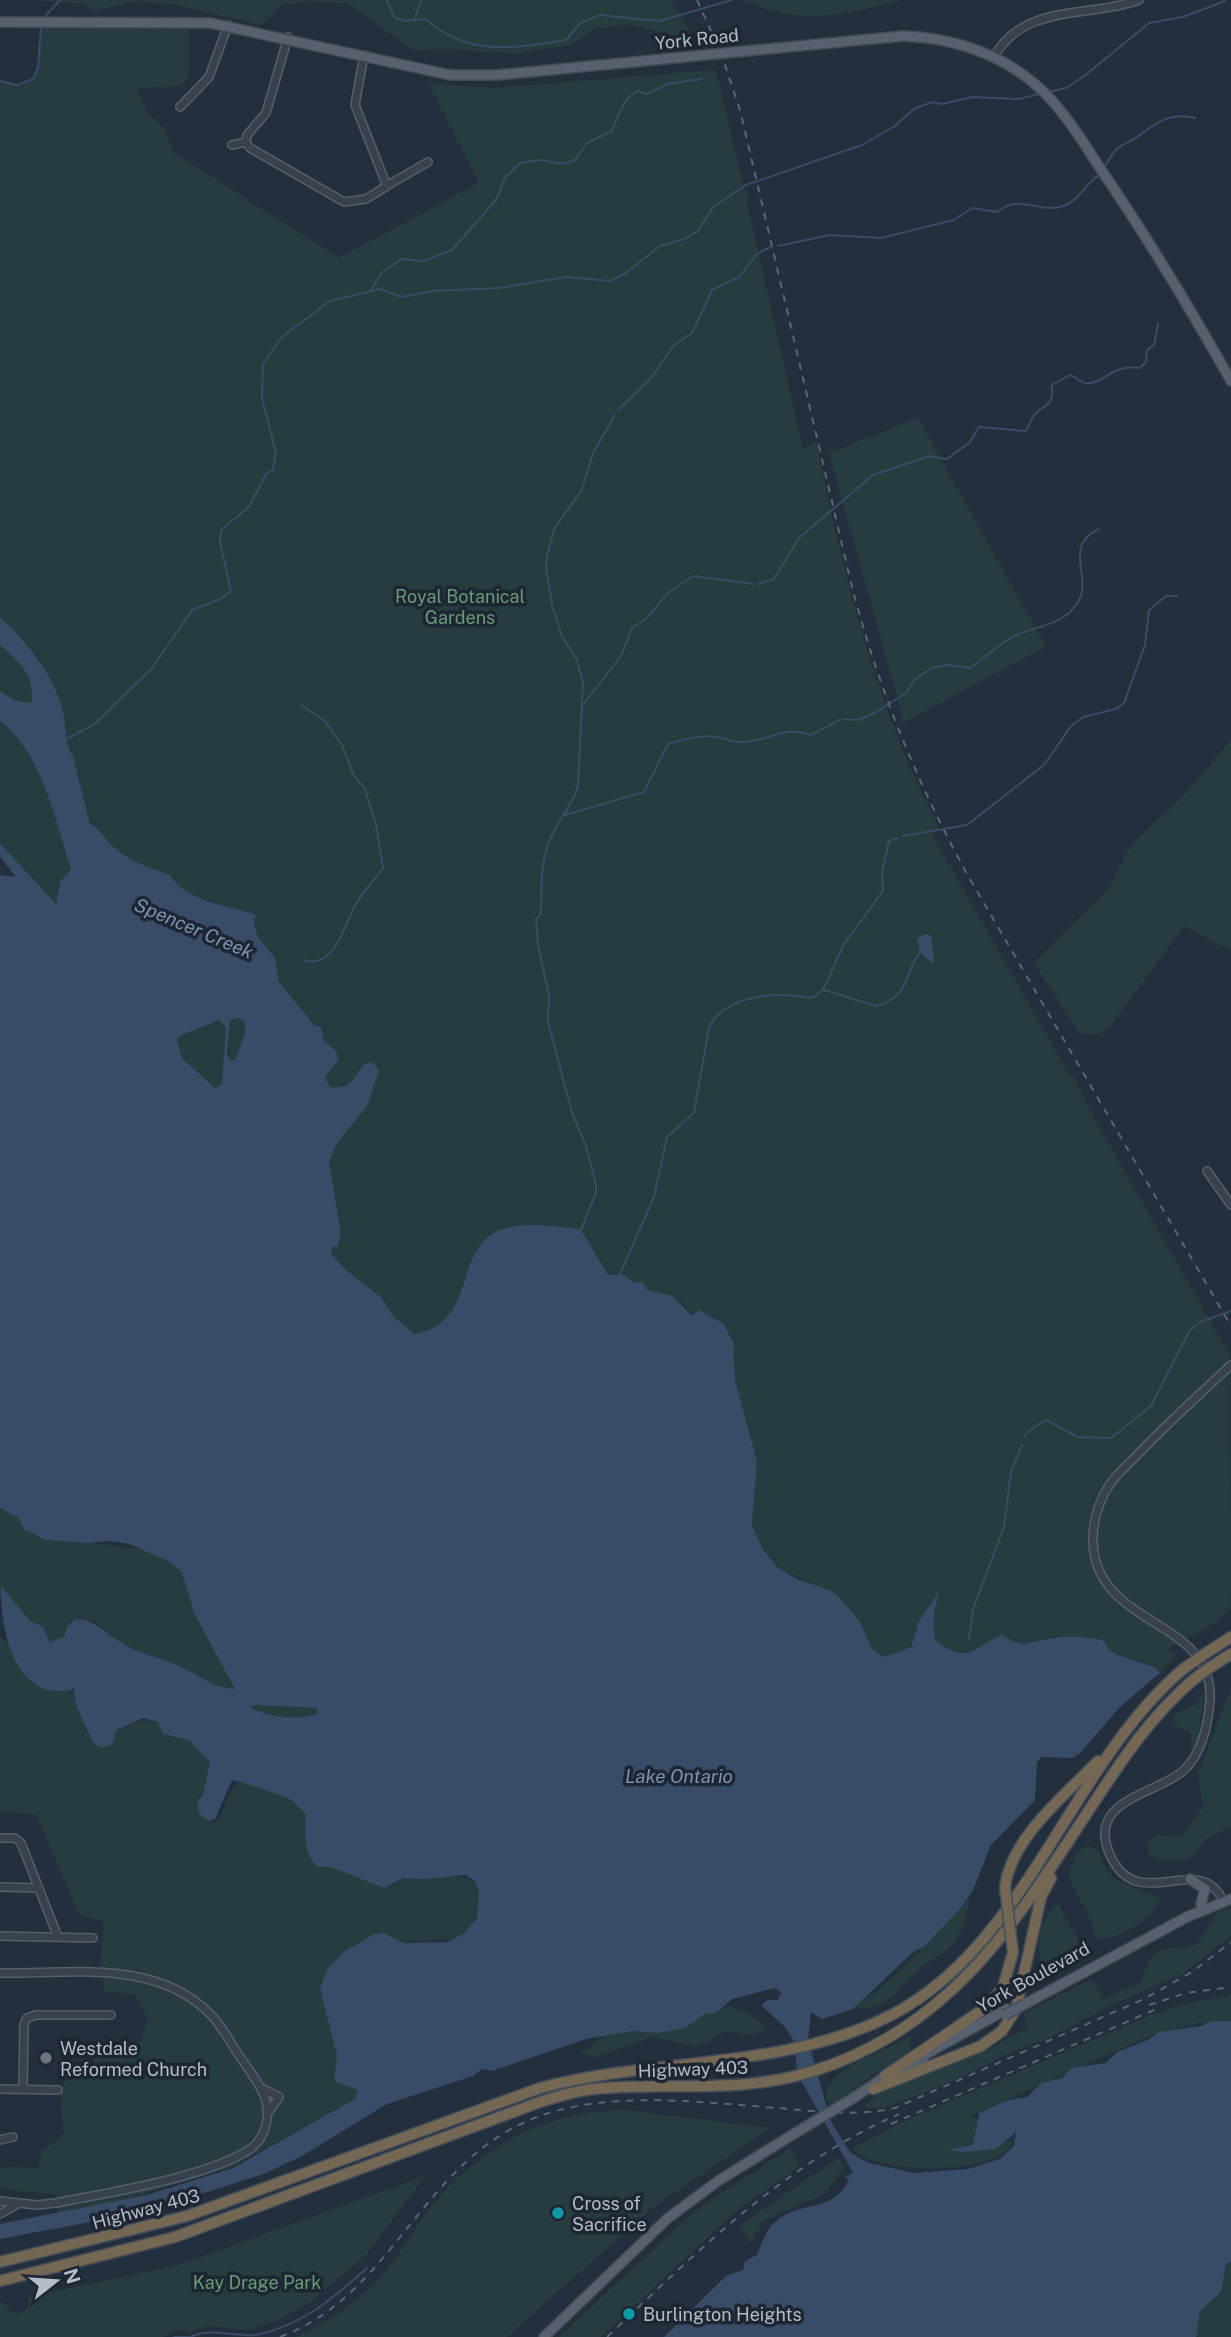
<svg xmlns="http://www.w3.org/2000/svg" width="1231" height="2337" font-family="'Public Sans',sans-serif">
	<rect width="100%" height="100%" fill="#242f3e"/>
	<path fill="#263c3f" d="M37,0H671L693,38L686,39L628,24L594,29L573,44L515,54L451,49L413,50L349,4L308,1L282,5L261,25L176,5L138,1L93,11L83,4Z
		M743,0H902C842,15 802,27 743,0Z
		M48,20C97,30 140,32 189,26V77L181,86L137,88L147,112L165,129L173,152L339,258L479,183L428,83L491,88L716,70L742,180L749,200L747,202L803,449L816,442C844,575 876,709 940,829L932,834L1070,1076L1073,1075L1096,1122L1230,1355L1231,1607L1217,1622L1168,1649L1176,1655L1160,1673L1156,1668L1118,1655L1108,1650L1103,1640C1087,1637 1070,1635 1053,1637C1028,1641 1026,1651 1001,1635C973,1652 968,1662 936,1641C932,1625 936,1611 938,1595L916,1629L911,1647L885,1657L872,1649L861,1623L839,1597L778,1568L763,1548L752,1525L757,1461L735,1380L731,1335L724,1324L706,1314L692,1316L683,1303L608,1275L570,1227L508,1226L449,1317L429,1331L415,1334L394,1317L381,1297L347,1271L331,1254L341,1234L330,1176L329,1088L325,1077L330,1070L321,1027L315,1026L279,982L275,958L258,937L254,923L256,915C226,904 188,903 170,875C149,867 131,863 114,847C104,839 102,830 90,824C84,805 83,793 79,777C77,765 70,757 66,747C62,736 65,721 62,710C53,673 28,642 0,617V81L17,85L33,79L39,60L43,22Z
		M918,418L1046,647L904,722L829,453Z
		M0,645C21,663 33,676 33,704L14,700L0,691Z
		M0,721C43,755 55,820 71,870L61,880L57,905L0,843Z
		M1231,740V951L1184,926L1110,1027L1098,1035L1079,1033L1034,963L1108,890L1125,855L1139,837L1182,797Z
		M238,1018L245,1023V1034L236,1060L230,1061L227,1038L230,1021Z
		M219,1020L226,1028L222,1084L215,1088L182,1058L177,1040L179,1036Z
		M580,1417L589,1424L596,1447H592L576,1425Z
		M0,1496L57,1538L138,1549L161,1556L180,1569L236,1680L237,1696L165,1670L142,1653L111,1637L95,1621H80L69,1642L48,1643V1637C37,1630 16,1615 12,1600L0,1598Z
		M0,1637L72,1692L79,1690L106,1741L116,1736L120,1726C166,1711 184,1733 215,1764L204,1811L210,1823L218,1820L232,1790L241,1780L293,1796L379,1884L394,1885L404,1878C424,1879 472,1868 479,1889C481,1898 479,1914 474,1920C458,1944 444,1939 418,1941C412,1941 407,1943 402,1942C388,1938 380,1935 365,1940C350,1945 339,1958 327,1969L337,2056L335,2080L357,2090L356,2098L232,2167L121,2201L59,2215L55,2194L0,2189V2167L38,2168L42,2151L64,2134C61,2089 50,2085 94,2062L92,2042L106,2043L125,2052L141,2042L148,2018L135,1994L104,1992V1970H100L104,1921L80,1916L36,1814L0,1813Z
		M1205,1687L1198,1740L1191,1751V1733L1173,1724L1174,1716L1186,1708L1196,1706Z
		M1231,1688V1827L1207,1838L1190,1859L1163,1862L1149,1854L1146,1844L1157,1835L1181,1836L1203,1807L1198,1774Z
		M254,1705L316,1708L318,1713C303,1722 264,1717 250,1707Z
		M1091,1846C1104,1853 1102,1869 1114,1878C1129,1888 1146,1889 1161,1900C1146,1923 1125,1935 1098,1940C1092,1933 1092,1923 1088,1914C1076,1890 1058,1875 1082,1848Z
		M968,1894C970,1913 962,1938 946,1951C941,1956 934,1958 928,1962C898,1985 893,2014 848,2007C883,1998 944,1923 968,1894Z
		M1058,1904L1084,1950L1043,1972C1036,1947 1036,1921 1058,1904Z
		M1231,1908V1936L1182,1974L1109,2006L1045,2040L1008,2053L955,2080L885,2108L865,2107C879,2081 958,2063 986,2051C1001,2044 1013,2034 1028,2028L1023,2013L1092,1979L1104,1999L1141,1982C1157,1936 1163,1955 1198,1944L1218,1912Z
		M1231,1995V2022L1197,2023L1147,2037L971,2116L981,2120L986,2146L1015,2140C1012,2144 1008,2150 1004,2153C978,2174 876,2174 851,2149L907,2120L1151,2015L1183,2004Z
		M730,2006L750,2014L769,2030L749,2035L727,2031L705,2044L695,2046L653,2037L595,2057L581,2053L605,2035L694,2018Z
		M912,2035L909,2054L869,2077L838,2106L827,2101L826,2089C844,2061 884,2053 912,2035Z
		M624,2110L770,2128L651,2209L507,2337H295C323,2324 351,2306 374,2284C393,2266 411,2233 428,2211C476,2149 544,2111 624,2110Z
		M790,2148L800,2166L734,2213L601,2337H559L696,2210Z
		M838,2158L844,2168L826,2193L763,2221L751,2244L739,2226Z
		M425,2176L366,2255L313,2300L278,2320L247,2330L206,2326L188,2332L180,2330L163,2337H0V2303L4,2302L9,2311L20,2314L28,2308V2297L179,2265Z
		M1231,2261V2337H1196L1200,2311L1221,2292L1226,2264Z"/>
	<path fill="#394c67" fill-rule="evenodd" d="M0,617C27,642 52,672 62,708C67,725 63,742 73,756L90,824C102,830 104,839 114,847C132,863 149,867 170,875C188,903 226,904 256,915L254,923L258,937L275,958L279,982L315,1026L321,1027L324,1041L337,1052L338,1060L325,1077L330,1087C349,1089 353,1081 363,1065L372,1062L379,1070L367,1106L337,1143L329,1161L341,1234L337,1248L333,1246L331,1254L347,1271L381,1297L394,1317L415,1334C491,1318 439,1223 533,1225C549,1226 565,1226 581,1230L608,1275H624L635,1283L643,1282L647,1290L673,1296L692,1316L699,1310L724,1324L733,1342L735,1380L757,1461L752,1525L763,1549L778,1568L799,1580L830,1590L839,1597L861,1623L872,1649L885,1657L911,1647L919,1621L939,1592C935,1609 931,1624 936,1641C971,1665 971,1648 1002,1635C1024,1650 1029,1641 1053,1638C1070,1635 1087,1637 1103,1640L1109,1650L1118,1655L1156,1668L1160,1673L1121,1706L1080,1753L1072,1758L1042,1757L1037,1762L1035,1800L991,1845L973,1890L959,1910L925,1946L913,1952L853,2009L822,2019L811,2012L808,2040L831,2122L850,2152L859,2158L869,2163L914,2173L968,2169L1000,2159L1014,2146L1016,2132L996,2149L963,2152L947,2150L973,2145L979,2113L1008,2100L1027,2097L1041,2083L1062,2078L1071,2068L1106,2063L1117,2052L1148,2040L1159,2032L1201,2026L1212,2021H1231V2261L1226,2264L1221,2292L1200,2311L1196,2337H664L726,2276L743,2270L745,2261L757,2255C761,2244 767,2229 775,2222C800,2200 834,2213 849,2180L845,2177L853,2173L798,2075L793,2040L785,2027L761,2005L768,2000H778L781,1992L775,1988L732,1999L716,2013L705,2014L685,2028L659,2033L633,2031L586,2039L492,2071L482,2069L473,2076L387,2104L302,2156L264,2174L143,2212L0,2239V2224L147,2195L233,2168L356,2098L357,2090L334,2081L337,2055L320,1989L327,1969L345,1951L374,1934L384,1933L404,1943L446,1942L463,1934L477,1918L479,1892L475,1881L465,1875L427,1879L404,1878L384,1888L331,1867H317C303,1850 305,1836 306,1815C301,1810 296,1804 290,1799C286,1797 236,1780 232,1780L215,1819L209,1821C199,1817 197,1811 198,1800L203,1795L210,1762L189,1740L163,1734L158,1722L143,1718L118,1729L112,1744L102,1748L94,1744L76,1705L74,1689C16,1705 0,1631 1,1586L30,1621L43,1627L50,1642L64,1637L67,1627L75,1619C100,1622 98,1628 117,1640C137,1654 160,1657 181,1667C201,1676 213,1688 235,1689L194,1613L182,1572L168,1561L129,1544L110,1541L87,1543L45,1540L24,1529L18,1518L0,1508V875L16,877L0,857V843L56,904L61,880L71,870C55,820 43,755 0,721V691L14,700L32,703C34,676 20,662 0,645ZM238,1018L245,1023V1034L235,1060H230L227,1052L230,1021ZM219,1020L226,1028L222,1084L215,1088L182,1058L177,1040L180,1036ZM254,1705L316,1708L318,1713C303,1722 264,1716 250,1707Z
		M924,934L931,935L934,961L931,963L920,952L917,939Z"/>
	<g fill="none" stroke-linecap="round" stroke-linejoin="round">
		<path stroke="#394c67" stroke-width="2" d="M387,0L395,18L405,21L426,19C466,57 516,48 566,40L580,23L600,15L659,21L732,0
			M46,15L60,0
			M415,19L421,0
			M0,81L17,85L33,79L38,68L41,27
			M1049,92L1066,88L1083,77L1149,23L1183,17L1225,1
			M1105,166C1120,141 1119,149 1140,135C1159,121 1171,112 1195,118
			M778,246L830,235L881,238L954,220L972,208L997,212C1020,193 1037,214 1063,206C1080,200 1085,184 1099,175
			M372,289L381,273L402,259L424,261L452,250L496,200L505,178L520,163L541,160L562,164L575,160L587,143L612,131C619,115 622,99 638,91L646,94L668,84L701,79
			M618,410L651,378L674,345L692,333L712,290L739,277L757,254L770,247
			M758,584L774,579L799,538L873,475L930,456L947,459L970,442L979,427L1026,431C1029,426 1031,418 1035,414C1047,402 1053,409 1052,385L1070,375C1076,377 1080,382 1085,383C1102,386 1112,363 1140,368L1146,362L1147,350L1154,345L1158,324
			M301,705L325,721L342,745L354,776L365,789L376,825L383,868C374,880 363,892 356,904C344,925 335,970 303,960
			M583,705L621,656L632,628L646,619L669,592L693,576L753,584
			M843,719L859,720L876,712L906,693L915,679L932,668L947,665L971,668C984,658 999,644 1014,636C1036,626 1061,626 1076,605C1096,578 1060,548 1099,529
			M66,739L95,724L152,668L192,610L221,599L231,591L220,543L221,530L249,507L266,474L273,469L276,453L262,398L263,364L282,337L330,301L380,289L401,297L432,291L499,288L566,277L610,281L626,273L660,246L685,239L698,231L713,207L746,185L862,145L895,126L914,109L932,102L942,104L972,97L1018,99L1040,94
			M565,815L644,792L668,744C680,740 703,734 716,737C726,738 733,743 743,742C770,741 782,725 811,735L840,720
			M903,836L967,825L1044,765L1071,726L1083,717L1116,709L1124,703L1145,645L1149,610L1166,596H1177
			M824,990L876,1006C910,998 903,975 920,952
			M581,1230L596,1193V1185L586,1146L572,1113L548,1022L549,995L538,945L536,919L541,914C542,885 539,861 553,833C561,816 574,803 578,785L583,683L577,660L562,636L552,605L546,568L547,555L555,527L582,490L593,453L615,415
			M620,1274L654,1197L667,1137L694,1113L709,1027C727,993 779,992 812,998L823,990L844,944L883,891L882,872L889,841L898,838
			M1025,1437L1027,1432L1046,1420L1078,1437L1111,1438L1151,1406L1190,1330L1200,1322L1231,1311
			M969,1640L973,1609L1004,1527L1011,1472L1022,1445
			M174,2337H188
			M190,2337C212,2327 232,2337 255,2335C300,2327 334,2298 367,2268"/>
		<defs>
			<path id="minor" d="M288,37L266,113L247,135L246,142L250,148L344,202L366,199L387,186L355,105L364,55
				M994,57C1023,3 1090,18 1139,0
				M180,107L209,77L228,25
				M232,145L246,142
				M383,188L428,162
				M1207,1171L1231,1205
				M0,1838H15L21,1843L58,1937
				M0,1887L38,1888
				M1223,1901C1201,1850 1140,1914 1112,1859C1081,1799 1158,1795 1184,1770C1202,1753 1208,1725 1210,1701C1215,1616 1093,1629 1093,1539C1093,1519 1099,1501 1110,1484C1119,1471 1132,1461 1143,1449C1171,1420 1201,1393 1231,1365
				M0,1936L93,1938
				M0,1973C69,1974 154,1959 208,2012C220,2023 228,2038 236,2051C245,2064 255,2077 262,2091C272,2110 268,2136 250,2149C209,2177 106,2193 56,2203L37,2205L0,2201
				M0,2089L58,2090
				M23,2089L24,2024L27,2018L36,2015H111
				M263,2089L279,2097L268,2113
				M0,2140L13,2137
				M0,2214L18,2204"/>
			<path id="major" d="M0,22L210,23L450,75H497L903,36C953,38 997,52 1035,84C1062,107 1081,139 1100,168C1147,237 1190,308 1231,381
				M1190,1879L1205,1889L1201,1904
				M1025,2004L1187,1917L1231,1899
				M917,2059L1007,2009
				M890,2079L923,2060
				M855,2097L889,2074
				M544,2337L668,2218L718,2181L792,2135"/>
			<path id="highway" d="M1203,1655L1231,1637
				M1209,1668L1231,1654
				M1005,1888C1010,1839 1065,1795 1098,1761
				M885,2076L988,2006L1003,1987L1013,1952
				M873,2089L981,2046L1002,2031L1016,2009L1041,1897L1051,1878
				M0,2262L187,2216L540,2088C651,2058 770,2070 877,2022C1024,1957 1065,1771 1182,1670
				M0,2281L175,2237L543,2101C560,2096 578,2090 595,2089C666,2082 740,2094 810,2072C951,2029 1015,1923 1091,1807C1122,1760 1150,1717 1193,1680"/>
		</defs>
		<use href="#minor" stroke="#565f6c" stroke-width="10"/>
		<use href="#major" stroke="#414a57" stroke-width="12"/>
		<use href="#highway" stroke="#434c59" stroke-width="13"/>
		<use href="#minor" stroke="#38414e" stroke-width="7"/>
		<use href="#major" stroke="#56606e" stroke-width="9"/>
		<use href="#highway" stroke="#746855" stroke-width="10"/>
		<path stroke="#5a6575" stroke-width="2" stroke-dasharray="7 7" stroke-linecap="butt" d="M697,0L721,53L740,110L852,587C878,687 917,783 967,874L1231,1326
			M1149,2005L1186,1993L1231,1987
			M891,2124L1161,2007
			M280,2337C389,2297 419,2171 523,2123C599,2087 706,2103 789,2109C824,2112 860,2116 895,2108L1144,1999L1192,1972L1231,1942
			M607,2337C697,2252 784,2164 899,2114"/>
		<defs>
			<path id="major-bridge" d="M1005,2015L1025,2004
				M792,2135L855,2097"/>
			<path id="highway-bridge" d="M1182,1670L1203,1655
				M1193,1680L1209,1668
				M1005,1888L1013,1952"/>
		</defs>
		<use href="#major-bridge" stroke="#414a57" stroke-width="12" stroke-linecap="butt"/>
		<use href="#highway-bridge" stroke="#434c59" stroke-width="13" stroke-linecap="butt"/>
		<use href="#major-bridge" stroke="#56606e" stroke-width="9"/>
		<use href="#highway-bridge" stroke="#746855" stroke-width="10"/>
	</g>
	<circle fill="#6b7280" stroke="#1d2633" stroke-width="2.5" cx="46" cy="2058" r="7"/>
	<g fill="#0f9aa8" stroke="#1d2633" stroke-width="2.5">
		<circle cx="558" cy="2213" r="7"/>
		<circle cx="629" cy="2314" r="7"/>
	</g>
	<g text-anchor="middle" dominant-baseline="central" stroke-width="7" stroke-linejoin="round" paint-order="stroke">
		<g font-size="18" fill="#b4bcc9" stroke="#1d2633">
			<text transform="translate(697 39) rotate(-6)">York Road</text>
			<text transform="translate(1033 1977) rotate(-29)">York Boulevard</text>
			<text transform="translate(693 2069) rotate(-2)">Highway 403</text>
			<text transform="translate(146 2209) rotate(-15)">Highway 403</text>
		</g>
		<g font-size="18" fill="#6b9a76" stroke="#1d2633">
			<text x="460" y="596">Royal Botanical<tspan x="460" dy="21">Gardens</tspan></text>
			<text x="257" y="2282">Kay Drage Park</text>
		</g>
		<g font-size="18" fill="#b4bcc9" stroke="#1d2633" text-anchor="start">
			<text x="60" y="2048">Westdale<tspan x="60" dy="21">Reformed Church</tspan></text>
			<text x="572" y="2203">Cross of<tspan x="572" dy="21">Sacrifice</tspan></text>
			<text x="643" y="2314">Burlington Heights</text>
		</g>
		<g font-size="19" font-style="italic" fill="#7c92b1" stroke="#1d2633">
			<text transform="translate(194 928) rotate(23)">Spencer Creek</text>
			<text x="679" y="1776">Lake Ontario</text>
		</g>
	</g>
	<g transform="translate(56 2281) rotate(73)" stroke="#1d2633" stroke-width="5" paint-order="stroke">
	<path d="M0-5L12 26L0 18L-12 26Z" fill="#b4bcc9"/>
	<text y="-10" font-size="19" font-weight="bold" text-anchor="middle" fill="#b4bcc9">N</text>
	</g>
</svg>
